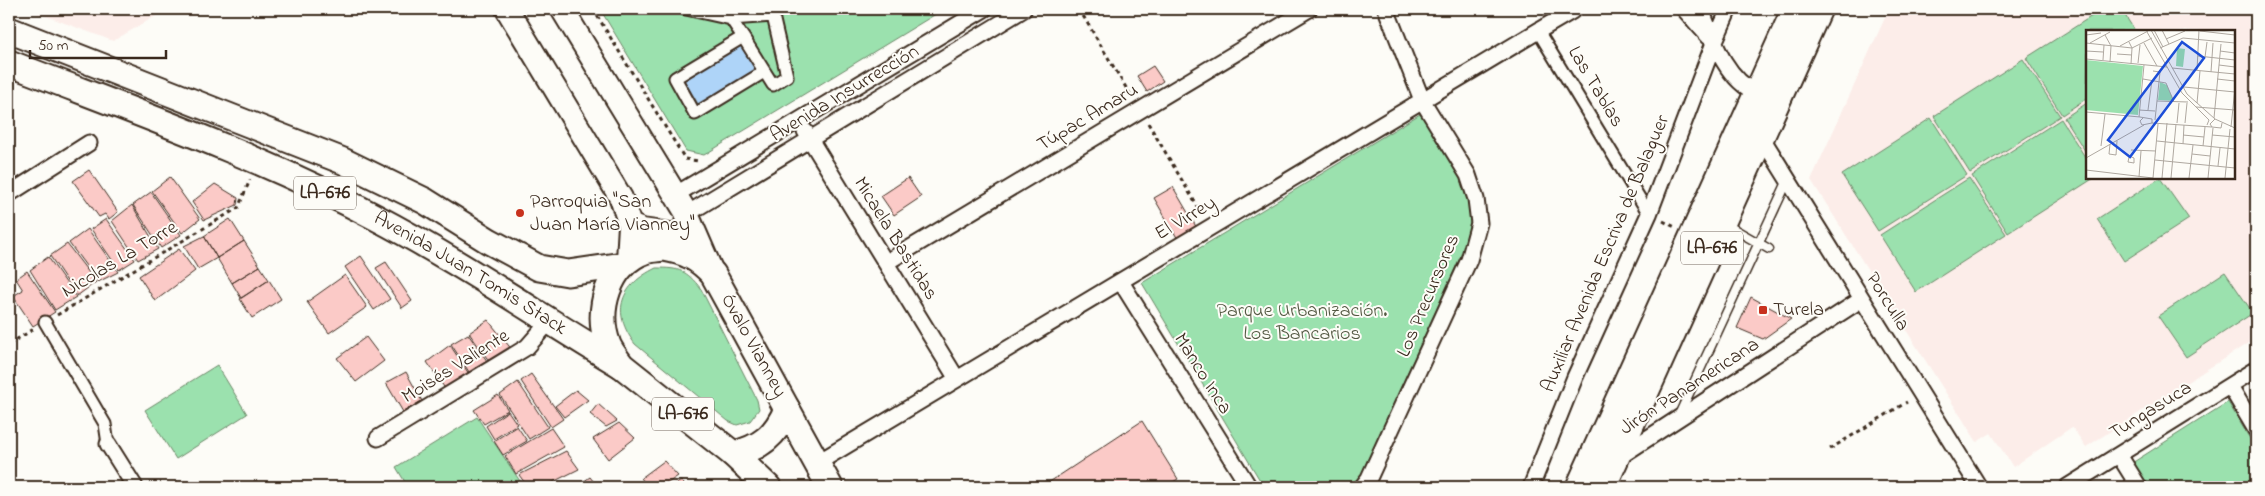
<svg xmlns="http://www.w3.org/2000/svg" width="2265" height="496" font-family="'Indie Flower',sans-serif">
	<rect width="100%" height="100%" fill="#fdfcf7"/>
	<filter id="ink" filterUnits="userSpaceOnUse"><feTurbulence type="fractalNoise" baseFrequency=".02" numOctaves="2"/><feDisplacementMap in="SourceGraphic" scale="10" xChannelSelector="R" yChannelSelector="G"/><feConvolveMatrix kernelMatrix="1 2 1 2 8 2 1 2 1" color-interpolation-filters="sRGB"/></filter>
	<g filter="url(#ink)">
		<path fill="#fcede9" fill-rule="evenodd" d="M27,9H168L113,41Z
			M1889,9H2256V338L2086,447L2072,427L2013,467L1991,433L1977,442L1811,180ZM2088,31H2234V178H2088Z"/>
		<path fill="#9be1ae" stroke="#6b8666" d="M600,9H944L704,155L686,151Z
			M2103,9H2121L2135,31H2088L2087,98L2062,115L2026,58Z
			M2023,59L2060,116L1970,173L1934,116Z
			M2087,103V154L2064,118Z
			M1420,114C1435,137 1467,179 1470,205C1472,220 1467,237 1463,251L1360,477L1350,487H1264L1142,283Z
			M1931,118L1967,175L1878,231L1842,175Z
			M2061,119L2087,160L2088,178H2094L2008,233L1972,176Z
			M1969,178L2006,234L1916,292L1880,235Z
			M2160,178L2189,219L2124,261L2097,219Z
			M656,268C680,268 686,270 701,289L757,400L759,409L750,421L737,425L728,421L635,344C610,311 621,285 656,268Z
			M2225,272L2253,313L2186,357L2158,316Z
			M217,365L247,414L176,459L145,410Z
			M2228,402L2256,449V487H2148L2132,463Z
			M477,417L524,487H408L396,467Z"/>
		<path fill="#aed4f8" stroke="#8090a1" d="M741,44L758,73L700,107L683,78Z"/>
		<path fill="#fbcac7" stroke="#3b2a1e" d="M715,9H752L723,11Z
			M1153,66L1163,81L1147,92L1137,76Z
			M89,170L118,212L109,219L105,214L99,217L73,181Z
			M170,177L200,219L182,233L152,191Z
			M908,178L921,197L894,215L881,196Z
			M215,184L238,198L237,205L204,220L192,202Z
			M1173,187L1198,230L1179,241L1154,198Z
			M151,192L181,235L161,248L133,205Z
			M132,205L158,249L138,260L112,221Z
			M106,219L135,260L119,270L91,229Z
			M230,219L244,241L217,258L204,236Z
			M88,229L118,272L98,282L69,243Z
			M204,236L217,258L198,269L184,246Z
			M244,241L260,266L232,283L217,258Z
			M67,244L96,282L77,296L50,256Z
			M179,249L195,271L155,301L139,276Z
			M361,256L390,299L374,310L345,267Z
			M48,257L76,297L55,310L30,270Z
			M386,262L412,301L402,308L376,268Z
			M260,266L269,280L241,298L232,283Z
			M27,271L55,312L33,326L13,296L23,290L16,279Z
			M345,275L367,307L329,333L307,302Z
			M269,280L281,299L252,318L240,299Z
			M1751,297L1791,319L1763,339L1737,328Z
			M488,320L513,351L492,365L469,333Z
			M468,334L490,365L471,375L451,344Z
			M366,337L384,361L356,382L337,358Z
			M450,345L469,374L446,390L427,362Z
			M406,372L422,401L403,412L386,383Z
			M531,374L563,419L551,427L521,381Z
			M518,382L548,427L529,439L500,395Z
			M576,390L588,400L564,417L555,406Z
			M498,395L508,410L484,424L474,410Z
			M598,404L617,421L606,427L590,414Z
			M508,411L517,424L494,439L486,426Z
			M1142,421L1178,479L1164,487H1042Z
			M619,423L635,438L608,459L593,439Z
			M517,426L527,441L503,455L494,441Z
			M551,428L564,447L516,474L505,456Z
			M566,451L579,469L543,487H528L519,475Z
			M664,461L678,476L662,487H648L641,478Z
			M590,477L598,487H576Z
			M681,481L687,487H671Z
			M634,482L637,487H628Z"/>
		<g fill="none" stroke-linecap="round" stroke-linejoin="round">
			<defs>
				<path id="service" d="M1725,224L1769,249
					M1679,415L1788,180"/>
				<path id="pedestrian" d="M686,9L731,19
					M1538,31L1649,214
					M743,37L731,19L773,16L787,76L773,85L743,37L675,78L695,114L764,72
					M45,322L105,424L108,444"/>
				<path id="minor" d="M1684,9L1709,37
					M1701,9C1713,40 1725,79 1758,94
					M805,131L957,379
					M1762,138L1979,487
					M9,194L89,143
					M675,195L984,9
					M687,214L1024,9
					M887,262L1309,9
					M1121,282L1249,487
					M2230,386L2256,430
					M378,438L527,347L549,322
					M108,444L135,487
					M2119,455L2139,487
					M1619,457L1862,299
					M817,463L1538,31L1572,11L1570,9
					M1362,487L1369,478L1469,260L1479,223L1476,199L1468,175L1422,100L1386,9
					M1531,487L1575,377L1649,214L1714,43L1729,9
					M2067,487L2256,369"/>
				<path id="secondary" d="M507,9L621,198L630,225L628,260
					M562,9L687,214L713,274
					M630,225L642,230L677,235L686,226L687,214"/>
				<g id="primary">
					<path d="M9,30L343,161L425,201L489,241L539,268L568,273L623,265"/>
					<path id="s1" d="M9,63C132,111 258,155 375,217C459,261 539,316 621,365"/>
					<path d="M664,248C686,252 698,258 713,274L787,409C776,435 761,448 733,454L621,365C617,359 611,352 608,345C595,311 608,264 645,251C651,249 658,249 664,248Z"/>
					<path d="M787,409L830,487"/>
					<path d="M733,454L768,487"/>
					<path d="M1579,487L1795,9"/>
					<path d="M1603,487L1819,9"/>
				</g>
			</defs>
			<use href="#service" stroke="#3b2a1e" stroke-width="11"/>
			<use href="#pedestrian" stroke="#3b2a1e" stroke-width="15"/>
			<use href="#minor" stroke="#3b2a1e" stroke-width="19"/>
			<use href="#secondary" stroke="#3b2a1e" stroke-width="26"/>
			<use href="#primary" stroke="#3b2a1e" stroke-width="29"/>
			<path stroke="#3b2a1e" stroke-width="3" stroke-dasharray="4 4" stroke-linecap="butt" d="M593,9L685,159L698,161
				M1079,9L1131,96
				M1148,123L1202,214
				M1663,221L1675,227
				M57,315L238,208L250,180
				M9,344L34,329
				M1830,449L1907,402"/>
			<use href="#service" stroke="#fdfcf7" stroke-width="8"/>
			<use href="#pedestrian" stroke="#fdfcf7" stroke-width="11"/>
			<use href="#minor" stroke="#fdfcf7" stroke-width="15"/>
			<use href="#secondary" stroke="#fdfcf7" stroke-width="22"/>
			<use href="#primary" stroke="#fdfcf7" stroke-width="25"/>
		</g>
	</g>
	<g fill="#c8321e" stroke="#fdfcf7" stroke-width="2">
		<circle cx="520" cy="213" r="5"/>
		<rect x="1758" y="305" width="10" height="10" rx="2.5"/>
	</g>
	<g text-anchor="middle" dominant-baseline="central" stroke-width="4" stroke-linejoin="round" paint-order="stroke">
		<g fill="#fdfcf7" stroke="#75695f" stroke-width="1">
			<rect x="294" y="176.5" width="62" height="33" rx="4"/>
			<rect x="1681" y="231.5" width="62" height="33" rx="4"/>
			<rect x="652" y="397.5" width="62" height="33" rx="4"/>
		</g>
		<g font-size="19" font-weight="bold" fill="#3b2a1e">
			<text x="325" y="193">LA-676</text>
			<text x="1712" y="248">LA-676</text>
			<text x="683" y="414">LA-676</text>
		</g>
		<g font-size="20" fill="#3b2a1e" stroke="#fdfcf7">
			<text transform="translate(1595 87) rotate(59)">Las Tablas</text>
			<text transform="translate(845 94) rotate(-31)">Avenida Insurrección</text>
			<text transform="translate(1088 118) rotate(-31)">Túpac Amaru</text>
			<text transform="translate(1186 219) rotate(-31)">El Virrey</text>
			<text transform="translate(895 239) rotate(58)">Micaela Bastidas</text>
			<text transform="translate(1606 254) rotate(-67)">Auxiliar Avenida Escriva de Balaguer</text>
			<text transform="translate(120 260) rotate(-31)">Nicolas La Torre</text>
			<text stroke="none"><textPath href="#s1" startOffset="508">Avenida Juan Tomis Stack</textPath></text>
			<text transform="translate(1429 296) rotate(-67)">Los Precursores</text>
			<text transform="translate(1887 302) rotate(58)">Porculla</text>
			<text transform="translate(753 346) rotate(61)">Óvalo Vianney</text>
			<text transform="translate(456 367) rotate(-32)">Moisés Valiente</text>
			<text transform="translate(1202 374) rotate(58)">Manco Inca</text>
			<text transform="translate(1690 387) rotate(-33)">Jirón Panamericana</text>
			<text transform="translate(2151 411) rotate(-32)">Tungasuca</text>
		</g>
		<g font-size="20" fill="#3b2a1e" stroke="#fdfcf7" text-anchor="start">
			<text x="530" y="202">Parroquia "San<tspan x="530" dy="23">Juan María Vianney"</tspan></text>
			<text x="1773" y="310">Turela</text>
		</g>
		<g font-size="20" fill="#535842" stroke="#fdfcf7">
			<text x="1302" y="311">Parque Urbanización.<tspan x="1302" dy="23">Los Bancarios</tspan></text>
		</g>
	</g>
	<g transform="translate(2086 30)">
		<rect width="149" height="149" fill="#fdfcf7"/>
		<path d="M91,18L99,19L97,37L90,36ZM0,30L57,36L52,85L0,80ZM74,52L81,55L88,71L72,70Z" fill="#9be1ae"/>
		<path fill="none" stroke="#afa8a0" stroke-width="1" d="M65,0L101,64L129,89M68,0L77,17M76,0L83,14M114,1L149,5M61,2L96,63L123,90L121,95M0,5L15,3M19,5L25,16L24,32M80,9L99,1M43,12L46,18L45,34M0,13L46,18L66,8M4,13L24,2M58,13L71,36M34,16L62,1M74,18L97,8L149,13M0,21L17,22M134,21L149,23M31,24L46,25M112,26L149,30M119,27L121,12M0,29L81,37M17,30L18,15M52,33L54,15M133,35L149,37M86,38L149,44M111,40L113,0M67,41L74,42L69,90M125,42L127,13M57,49L80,53L88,72M131,49L149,51M98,57L149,62M71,71L102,72M111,73L114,41M110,77L149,80M53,80L69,81M62,80L66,50M0,82L54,87L66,89V93L56,95L54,91L57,88M53,87L58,35M128,88L135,14M66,93L126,97M91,93L93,73M99,93L101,73M136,93L135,98L126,97L124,94L129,89L149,98M145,97L149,58M97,105L118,107M126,105L149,107M71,111L149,119M24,114L23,124L30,125L31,111M97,114L98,95M15,116L19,84M117,116L119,97M45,120L70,121M106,124L124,126M43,127L42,132L48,133V128L43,126M0,128L58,95M69,130L149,138M132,136L134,118M0,140L67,148M53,147L55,121M67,148L72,94M76,148L81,93M85,148L90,94M103,148L107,115M122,148L127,98M139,148L144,99"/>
		<path fill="#1d4ed8" fill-opacity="0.15" stroke="#1d4ed8" stroke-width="2.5" d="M96,12L118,28L44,127L22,110Z"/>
		<rect width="149" height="149" fill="none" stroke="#3b2a1e" stroke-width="2.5"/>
	</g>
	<rect width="2265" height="496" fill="none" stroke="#fdfcf7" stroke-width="30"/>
	<rect x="15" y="15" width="2235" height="466" fill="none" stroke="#3b2a1e" stroke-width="2" filter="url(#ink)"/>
	<path d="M30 50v8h136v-8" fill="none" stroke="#3b2a1e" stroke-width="2.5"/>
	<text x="38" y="50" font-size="15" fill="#3b2a1e" stroke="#fdfcf7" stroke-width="4" paint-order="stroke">50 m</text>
</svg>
